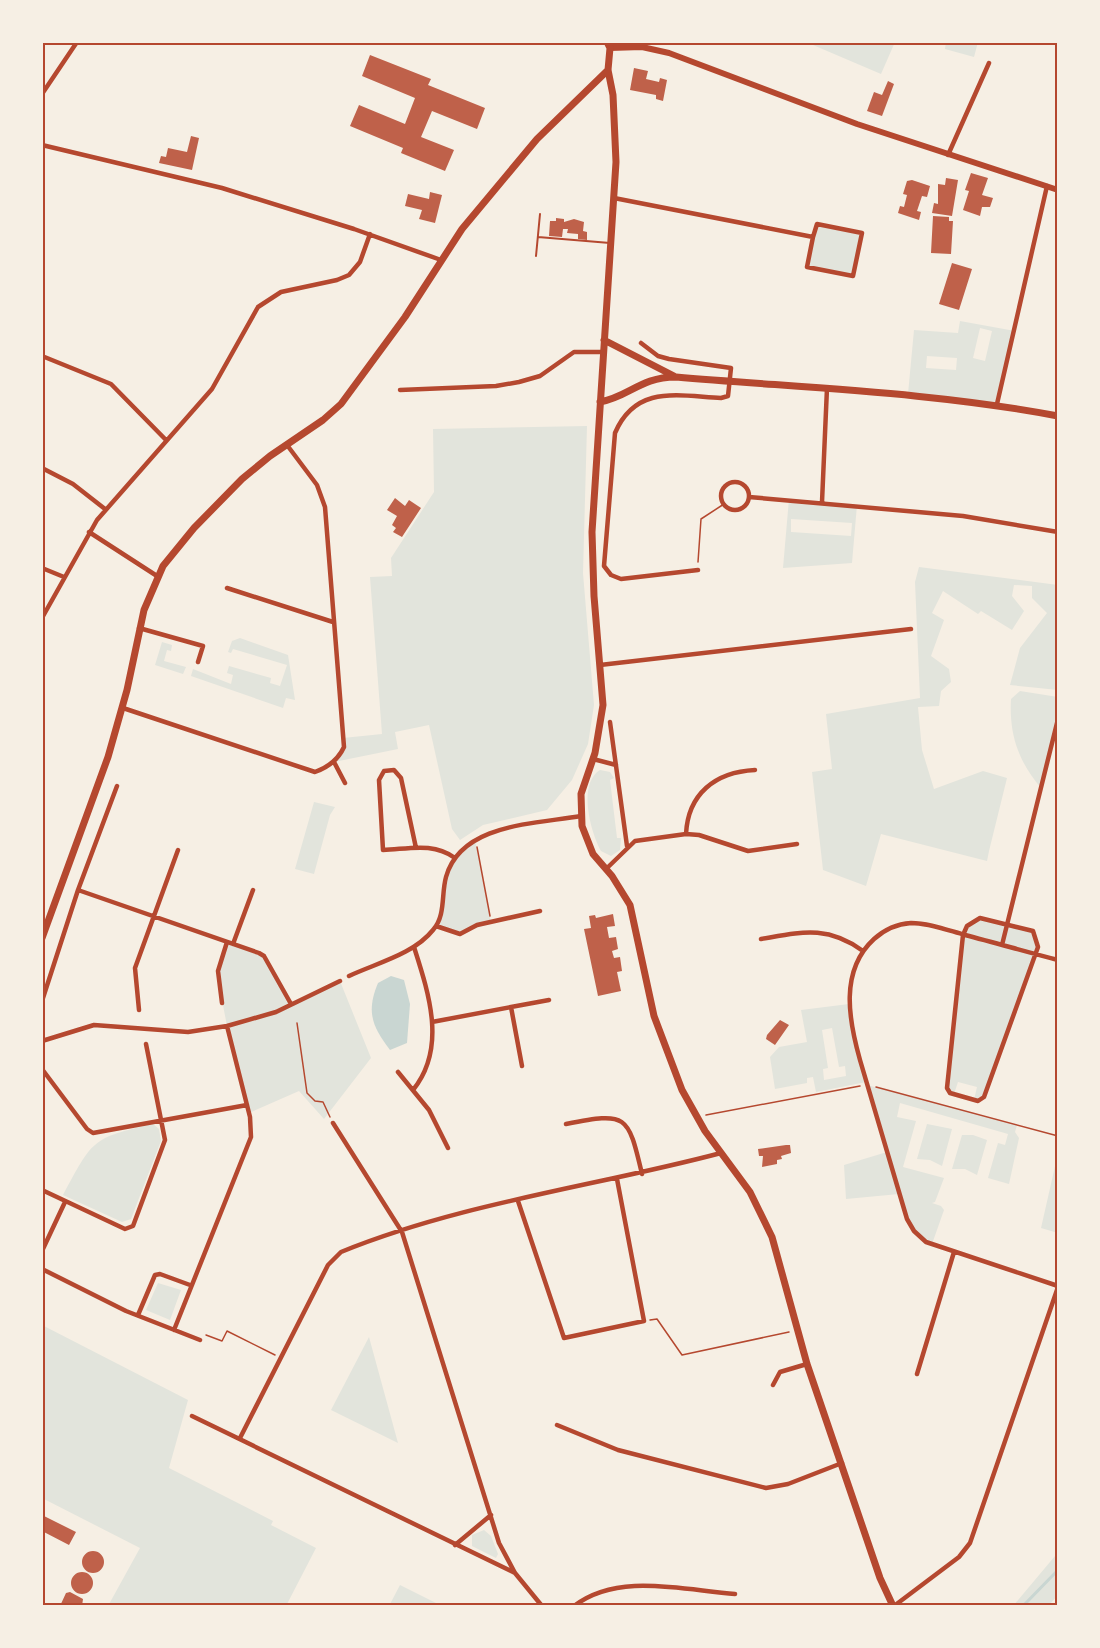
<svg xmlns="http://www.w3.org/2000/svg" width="1100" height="1648" font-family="Poppins,sans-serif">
	<rect width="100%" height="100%" fill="#f6efe4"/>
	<path fill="#e2e4dc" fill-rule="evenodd" d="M806,42H895L881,74Z
		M946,42H978L974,57L945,49Z
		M817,224L862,233L853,276L807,267Z
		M960,321L1015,331L997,404L908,394L914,330L958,333ZM980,328L992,331L985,361L973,358ZM927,356L957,358L956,370L926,368Z
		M587,426L583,573L594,705L588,744L572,780L547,810L483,825L460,840L452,829L429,725L395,732L398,749L334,762L344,747L343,738L382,734L370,577L392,576L391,558L434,492L433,429Z
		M789,499L857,505L852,563L783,568ZM791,519L852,523L851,536L791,532Z
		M919,567L1058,585V690L1010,685L1020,648L1047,613L1032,598V586L1014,585L1012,596L1024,611L1012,630L981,611L978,614L943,591L932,613L944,620L931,656L949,669L951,682L941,691L939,706L918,707L922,750L934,789L983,771L1007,778L989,851L987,861L881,834L866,886L823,870L812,772L832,769L826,714L920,698L915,582Z
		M240,638L288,655L295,700L286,698L283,708L191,676L193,669L231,684L233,675L227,673L229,666L271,678L270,683L280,686L287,665L233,649L231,653L228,652L232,641Z
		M162,642L172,645L171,651L167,650L164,661L186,667L183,674L155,665Z
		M1020,691L1058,697V719L1041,788C1018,761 1009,734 1011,699Z
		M600,770L610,772L614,778L610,780L617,838H621L620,850L611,856L601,851C591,833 577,784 600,770Z
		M314,802L335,807L330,815L314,874L295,869Z
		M475,840L491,923L460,934L436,926L444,885L452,862Z
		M980,918L1033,931L1038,947L984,1097L974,1100L977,1087L958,1082L954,1094L948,1091L963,935L967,926Z
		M227,942L264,956L291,1004L340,981L371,1058L324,1119L299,1091L249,1113L227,1026L218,979Z
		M849,1004L866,1082L816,1092L813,1077L807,1078V1083L775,1089L770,1057L779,1047L807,1042L801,1010ZM832,1028L839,1067L845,1066L846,1076L824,1080L823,1069L828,1068L822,1030Z
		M867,1085L1017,1125L1015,1132L1019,1138L1009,1184L988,1178L998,1143L1005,1145L1008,1134L900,1103L897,1117L916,1121L903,1167L944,1178L935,1202L932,1203L941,1206L944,1210L932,1244L914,1231L899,1194L846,1199L844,1165L887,1152Z
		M153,1124L159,1129L161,1141L131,1219L122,1222L63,1195C93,1140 91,1138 153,1124Z
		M927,1124L952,1129L942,1166L930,1160L917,1159Z
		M962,1135H973L987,1140L977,1175L965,1169H952Z
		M1058,1153V1233L1041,1228Z
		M158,1283L181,1290L170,1320L146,1310Z
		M42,1325L188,1400L169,1468L273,1521L271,1525L316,1548L286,1606H108L140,1548L42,1498Z
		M369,1337L398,1443L331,1410Z
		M484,1530L491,1536L498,1554L496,1558L472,1546V1535Z
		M1058,1549V1595L1048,1606H1013L1055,1556Z
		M400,1585L442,1606H389Z"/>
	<path fill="#c9d6d2" d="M391,976L404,980L410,1004L407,1043L390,1050C372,1026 366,1012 378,983Z"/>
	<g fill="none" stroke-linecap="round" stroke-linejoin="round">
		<path stroke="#c9d6d2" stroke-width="3" d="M1023,1606L1058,1570"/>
	</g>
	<path fill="#bf614a" d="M370,55L431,79L428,85L485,108L477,129L432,111L421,137L454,150L445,171L401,153L403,148L350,126L359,105L405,124L415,98L362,76Z
		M634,68L648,71L646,79L659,82L660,78L667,80L663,101L656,99V95L630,90Z
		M888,81L894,84L882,116L867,111L874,92L882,95Z
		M191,136L199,138L192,170L159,163L161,156L166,157L168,148L187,152Z
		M971,173L988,178L982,195L993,198L990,207H982L980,216L963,210L969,191L965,190Z
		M946,178L958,180L952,216L932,213L934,203L938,204V184L945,185Z
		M912,180L930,186L927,197L922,196L917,211L921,212L919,220L898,213L900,206L904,207L907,195L903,194L907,181Z
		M430,192L442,195L435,223L419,219L422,210L405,206L408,194L429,199Z
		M933,216L949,217V221H953L951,254L931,253Z
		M556,218L564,219V222L574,219L584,222L583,231L587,232V240L578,239V234L567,233L568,229H563L562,237L549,236L550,221H556Z
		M952,263L972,269L959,310L939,304Z
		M395,498L405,506L409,500L421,508L402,537L393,532L396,528L392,525L397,516L387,510Z
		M613,914L615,926L607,927L609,938L616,937L618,949L612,951L614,958L620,957L622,971L617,972L621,991L598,996L584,929L591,928L589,916L595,915L596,918Z
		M780,1020L789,1025L775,1045L766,1039L767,1035Z
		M786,1145H790L791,1153L781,1156L782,1159L777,1160V1164L762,1167L763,1156H759L758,1149Z
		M42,1515L76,1532L69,1545L42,1531Z
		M82 1562a11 11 0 1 1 22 0a11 11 0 1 1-22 0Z
		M71 1583a11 11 0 1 1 22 0a11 11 0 1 1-22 0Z
		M70,1592L83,1599L82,1606H60L66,1593Z"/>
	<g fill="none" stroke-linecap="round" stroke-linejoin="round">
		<path stroke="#b5482f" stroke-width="1.5" d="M698,562L701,519L724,504
			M477,847L490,916
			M297,1023L307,1093L315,1101L323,1102L330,1117
			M876,1087L1058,1136
			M706,1115L860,1086
			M650,1320L657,1319L682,1355L789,1332
			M206,1335L222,1341L227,1331L275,1355"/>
		<path stroke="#b5482f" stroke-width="2" d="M538,237L610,243
			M536,256L540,214"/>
		<path stroke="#b5482f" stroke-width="4.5" d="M42,94L77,42
			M42,145L222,188L354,229L441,260
			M948,155L989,63
			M614,198L813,237L807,267L853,276L862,233L817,224L813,237
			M641,343L658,356L669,359L731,368L728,396L721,398C679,396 636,384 615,433L604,566L611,575L621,579L698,570
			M42,356L111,384L166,440
			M400,390L496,386L519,382L540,376L574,352H603
			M997,404L1047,186
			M42,468L73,484L105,509
			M721 496a14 14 0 1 1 28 0a14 14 0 1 1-28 0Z
			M749,497L963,516L1058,532
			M822,502L827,388
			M89,532L157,576
			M42,568L64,577
			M227,588L333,622
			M42,618L97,520L212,389L258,307L281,292L337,280L349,275L360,262L370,234
			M139,628L203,646L198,662
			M600,665L911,629
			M123,708L315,772C329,767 338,760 344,747L325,507L317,485L287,445
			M610,722L627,846
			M593,759L616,765
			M334,762L345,783
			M686,834C688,794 715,772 755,770
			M416,848L401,778L394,770L384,771L379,780L383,850C409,849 433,842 455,858
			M606,869L635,841L686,834L699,835L748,851L797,844
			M78,890L117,786
			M980,918L1033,931L1038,947L984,1097L978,1101L950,1093L947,1088L963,935L967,926Z
			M436,926L460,934L477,925L540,911
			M761,939C802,932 827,925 863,951
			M233,944L253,890
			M1002,945L1058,719
			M1058,960C1027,952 996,943 965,935C947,930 929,923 911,923C896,924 884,930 874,939C839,971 849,1021 860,1060L907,1219L914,1231L926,1242L1058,1286
			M349,976C377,963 414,954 433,930C446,915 441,895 446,877C461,823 536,824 581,816
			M42,1001L78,890L259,953L264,956L291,1004
			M222,1003L218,971L227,942
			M511,1007L549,1000
			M139,1010L135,968L178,850
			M432,1022L511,1007L522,1066
			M42,1041L94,1025L188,1032L227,1026L276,1012L340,981
			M42,1069L87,1129L93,1133L247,1105
			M398,1072L429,1110L448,1148
			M413,1090C447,1048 429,994 414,947
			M333,1123L402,1232L499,1543L515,1573L542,1606
			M566,1124C627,1112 628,1114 642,1174
			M42,1190L125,1229L133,1226L165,1140L146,1044
			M518,1201L564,1338L644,1321L617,1179
			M42,1251L65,1202
			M42,1269L126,1311L200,1340
			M138,1315L155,1275L160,1274L190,1285
			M174,1330L251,1137L250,1117L227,1026
			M917,1374L954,1252
			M773,1385L780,1372L807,1364
			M192,1416L515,1573
			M557,1425L618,1450L766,1488L788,1484L842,1463
			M240,1438L328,1265L341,1252C461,1203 597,1186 721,1153
			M455,1545L491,1515
			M574,1606C618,1572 683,1590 735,1594
			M894,1606L959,1557L970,1543L1058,1287"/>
		<path stroke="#b5482f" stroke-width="6" d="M610,48L642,47L669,53L857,124L1058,190"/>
		<path stroke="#b5482f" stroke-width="7" d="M607,42L610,48L608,70L613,95L616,162L592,532L594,596L603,705L595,753L581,794L582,826L593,854L612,876L630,905L654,1016L682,1090L705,1131L750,1192L772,1237L807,1364L880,1578L893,1606
			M604,340L674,376
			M600,402C629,397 640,377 676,377C804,388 932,392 1058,416
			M42,938L108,757L127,690L144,610L163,566L194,528L242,479L270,456L323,420L341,404L405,317L462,229L537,139L608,70"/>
	</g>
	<rect width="1100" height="1648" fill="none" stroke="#f6efe4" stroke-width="87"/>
	<rect x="44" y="44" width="1012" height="1560" fill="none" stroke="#b5482f" stroke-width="2"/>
</svg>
